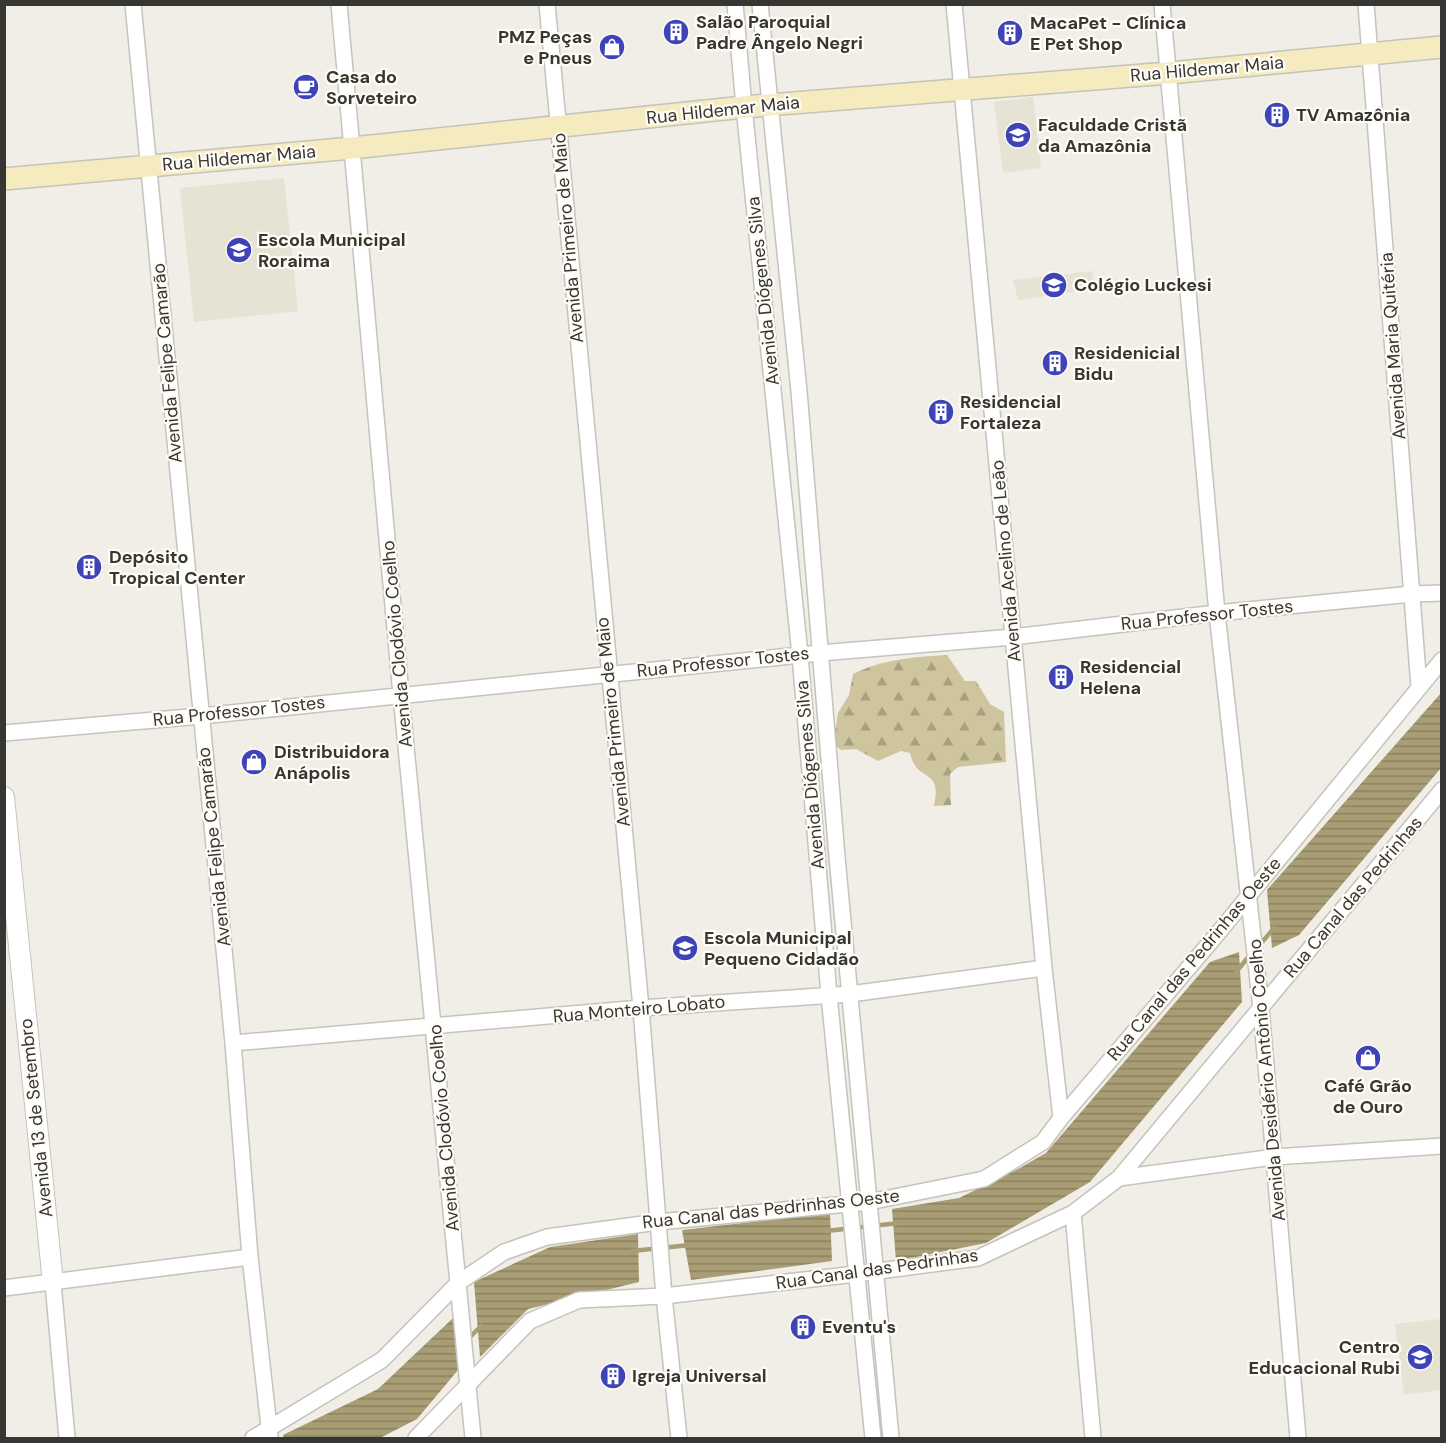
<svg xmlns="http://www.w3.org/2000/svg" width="1446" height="1443" font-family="'DM Sans',sans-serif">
	<defs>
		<pattern id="forest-firs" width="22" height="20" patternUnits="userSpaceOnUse" patternTransform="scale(1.5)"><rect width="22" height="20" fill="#cec49e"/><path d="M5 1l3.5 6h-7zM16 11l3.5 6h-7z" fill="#a8a081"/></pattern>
		<pattern id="water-rules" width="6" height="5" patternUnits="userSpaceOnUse" patternTransform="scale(1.5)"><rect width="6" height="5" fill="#a89d74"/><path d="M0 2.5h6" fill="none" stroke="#8a8160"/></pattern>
	</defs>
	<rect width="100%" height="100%" fill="#f0eee7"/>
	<path fill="#e6e3d4" d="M1033,97L1041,168L1003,173L994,102Z
		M284,178L298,311L194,322L180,188Z
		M1092,271L1095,289L1018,300L1013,280Z
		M1441,1319V1390L1404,1395L1395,1324Z"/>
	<path fill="url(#forest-firs)" d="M947,655L965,681H976L990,704L1004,712L1006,762L958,767L950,774L951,805L934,806C935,800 937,792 935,786C931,771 916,778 910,753L901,751L878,761L856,749L841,750L833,744L838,713L849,695L853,674C884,659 913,657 947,655Z"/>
	<path fill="url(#water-rules)" d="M1441,693V768L1299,935L1272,948L1267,890Z
		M1239,952L1242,1002L1090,1182L986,1243L896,1261L892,1209L959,1198L1018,1169L1046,1153L1210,962Z
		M830,1213L832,1261L691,1280L682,1230Z
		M638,1234L639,1282L528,1309L480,1357L474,1282L550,1247Z
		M453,1318L458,1370L417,1419L380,1438H284L283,1435L378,1389Z"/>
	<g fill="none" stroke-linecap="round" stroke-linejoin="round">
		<path stroke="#a89d74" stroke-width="4.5" d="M1258,947L1274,928
			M1236,972L1250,955
			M826,1231L899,1223
			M632,1251L690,1245
			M468,1339L481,1326"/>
		<defs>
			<path id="minor" d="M133,4L233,1043L250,1257L270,1436
				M339,4L401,695L473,1438
				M547,4L641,1008L664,1296L679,1438
				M735,4L744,107L800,655L829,995L873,1438
				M760,4L799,391L837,857L891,1438
				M954,4L1044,968L1061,1118
				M1162,4L1217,613L1261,1008L1298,1438
				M1366,4L1419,687
				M4,733L201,716L820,653L1013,637L1217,613L1412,594L1442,593
				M233,1043L641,1008L850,994L1044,968
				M1119,1178L1274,1157L1442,1146
				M1073,1213L1093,1438
				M53,1283L67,1438
				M4,1288L250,1257
				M253,1438L382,1360L458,1283L504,1252L547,1237L658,1222L869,1202L984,1179L1043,1142L1061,1118L1219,932L1442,660
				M416,1438L530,1321L579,1300L664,1296L856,1274L978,1258L1073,1213L1119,1178L1442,790"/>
			<path id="tertiary" d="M4,797L53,1283"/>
			<path id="secondary" d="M4,179L352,148L744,107L1169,73L1442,47"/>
		</defs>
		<use href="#minor" stroke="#c4c3bc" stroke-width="18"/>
		<use href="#tertiary" stroke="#c4c3bc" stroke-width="22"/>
		<use href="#secondary" stroke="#c4c3bc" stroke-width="24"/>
		<use href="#minor" stroke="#fff" stroke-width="15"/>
		<use href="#tertiary" stroke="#fff" stroke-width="20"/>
		<use href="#secondary" stroke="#f6ebbe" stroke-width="21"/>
	</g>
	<defs>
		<symbol id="building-disc" viewBox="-11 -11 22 22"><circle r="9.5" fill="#3e44b8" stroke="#fefcf5"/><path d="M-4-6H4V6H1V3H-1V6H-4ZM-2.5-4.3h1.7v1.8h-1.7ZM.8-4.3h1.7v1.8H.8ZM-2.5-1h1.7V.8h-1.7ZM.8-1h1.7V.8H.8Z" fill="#fff"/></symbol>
		<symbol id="shop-disc" viewBox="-11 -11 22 22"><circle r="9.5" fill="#3e44b8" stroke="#fefcf5"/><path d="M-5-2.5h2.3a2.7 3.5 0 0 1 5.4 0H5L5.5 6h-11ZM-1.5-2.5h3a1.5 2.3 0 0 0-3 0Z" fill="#fff"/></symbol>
		<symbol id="cafe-disc" viewBox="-11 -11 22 22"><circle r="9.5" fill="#3e44b8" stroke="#fefcf5"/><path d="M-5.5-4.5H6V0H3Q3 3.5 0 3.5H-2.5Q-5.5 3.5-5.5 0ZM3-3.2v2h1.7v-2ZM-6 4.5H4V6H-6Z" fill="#fff"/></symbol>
		<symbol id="university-disc" viewBox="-11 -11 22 22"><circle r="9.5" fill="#3e44b8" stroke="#fefcf5"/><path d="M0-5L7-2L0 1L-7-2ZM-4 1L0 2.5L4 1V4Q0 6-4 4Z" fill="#fff"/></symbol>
		<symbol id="school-disc" viewBox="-11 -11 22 22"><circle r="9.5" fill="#3e44b8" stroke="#fefcf5"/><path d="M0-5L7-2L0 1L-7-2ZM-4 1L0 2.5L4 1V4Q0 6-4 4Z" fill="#fff"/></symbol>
	</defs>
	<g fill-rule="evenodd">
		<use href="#building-disc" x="661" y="17" width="30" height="30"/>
		<use href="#building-disc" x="995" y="18" width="30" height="30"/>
		<use href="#shop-disc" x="597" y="32" width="30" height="30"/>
		<use href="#cafe-disc" x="291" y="72" width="30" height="30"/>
		<use href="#building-disc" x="1262" y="100" width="30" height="30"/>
		<use href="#university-disc" x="1003" y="120" width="30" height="30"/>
		<use href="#school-disc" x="224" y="235" width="30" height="30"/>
		<use href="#school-disc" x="1039" y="270" width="30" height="30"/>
		<use href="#building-disc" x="1040" y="348" width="30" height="30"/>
		<use href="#building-disc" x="926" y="397" width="30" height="30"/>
		<use href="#building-disc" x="74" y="552" width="30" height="30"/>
		<use href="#building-disc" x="1046" y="662" width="30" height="30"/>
		<use href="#shop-disc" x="239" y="747" width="30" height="30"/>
		<use href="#school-disc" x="670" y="933" width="30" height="30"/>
		<use href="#shop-disc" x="1353" y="1043" width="30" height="30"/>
		<use href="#building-disc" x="788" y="1312" width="30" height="30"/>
		<use href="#school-disc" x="1405" y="1342" width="30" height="30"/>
		<use href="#building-disc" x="598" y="1361" width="30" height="30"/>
	</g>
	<g text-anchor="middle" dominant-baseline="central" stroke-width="4.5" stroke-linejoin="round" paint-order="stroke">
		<g font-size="18" font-weight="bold" fill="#363633" stroke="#fefcf5" text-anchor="start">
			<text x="696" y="22">Salão Paroquial<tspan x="696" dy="21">Padre Ângelo Negri</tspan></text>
			<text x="1030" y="23">MacaPet - Clínica<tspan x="1030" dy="21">E Pet Shop</tspan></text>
			<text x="592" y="37" text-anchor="end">PMZ Peças<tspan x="592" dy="21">e Pneus</tspan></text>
			<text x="326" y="77">Casa do<tspan x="326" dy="21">Sorveteiro</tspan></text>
			<text x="1296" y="115">TV Amazônia</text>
			<text x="1038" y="125">Faculdade Cristã<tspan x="1038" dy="21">da Amazônia</tspan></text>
			<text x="258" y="240">Escola Municipal<tspan x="258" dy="21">Roraima</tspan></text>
			<text x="1074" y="285">Colégio Luckesi</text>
			<text x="1074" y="353">Residenicial<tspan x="1074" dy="21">Bidu</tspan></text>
			<text x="960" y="402">Residencial<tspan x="960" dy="21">Fortaleza</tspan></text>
			<text x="109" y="557">Depósito<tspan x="109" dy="21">Tropical Center</tspan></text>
			<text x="1080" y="667">Residencial<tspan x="1080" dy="21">Helena</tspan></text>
			<text x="274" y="752">Distribuidora<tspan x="274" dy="21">Anápolis</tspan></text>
			<text x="704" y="938">Escola Municipal<tspan x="704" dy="21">Pequeno Cidadão</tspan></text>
			<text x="1368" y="1086" text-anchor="middle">Café Grão<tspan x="1368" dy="21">de Ouro</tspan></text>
			<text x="822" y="1327">Eventu's</text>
			<text x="1400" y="1347" text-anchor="end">Centro<tspan x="1400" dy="21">Educacional Rubi</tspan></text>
			<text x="632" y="1376">Igreja Universal</text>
		</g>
		<g font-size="18" fill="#363633" stroke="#fefcf5">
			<text transform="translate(1207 69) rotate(-5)">Rua Hildemar Maia</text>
			<text transform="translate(723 110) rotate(-6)">Rua Hildemar Maia</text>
			<text transform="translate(239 158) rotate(-5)">Rua Hildemar Maia</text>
			<text transform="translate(568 238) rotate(-95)">Avenida Primeiro de Maio</text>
			<text transform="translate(763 291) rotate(-96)">Avenida Diógenes Silva</text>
			<text transform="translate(1393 346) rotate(-94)">Avenida Maria Quitéria</text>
			<text transform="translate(167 363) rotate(-95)">Avenida Felipe Camarão</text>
			<text transform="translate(1006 561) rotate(-95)">Avenida Acelino de Leão</text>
			<text transform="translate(1207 615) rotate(-6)">Rua Professor Tostes</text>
			<text transform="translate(397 644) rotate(-95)">Avenida Clodóvio Coelho</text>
			<text transform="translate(723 662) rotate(-6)">Rua Professor Tostes</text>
			<text transform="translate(239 711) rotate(-6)">Rua Professor Tostes</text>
			<text transform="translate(613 722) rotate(-96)">Avenida Primeiro de Maio</text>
			<text transform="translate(810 775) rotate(-95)">Avenida Diógenes Silva</text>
			<text transform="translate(214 847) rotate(-96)">Avenida Felipe Camarão</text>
			<text transform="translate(1353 897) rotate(-50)">Rua Canal das Pedrinhas</text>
			<text transform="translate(1194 959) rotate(-50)">Rua Canal das Pedrinhas Oeste</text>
			<text transform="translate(639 1009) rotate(-5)">Rua Monteiro Lobato</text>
			<text transform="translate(1267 1080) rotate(-95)">Avenida Desidério Antônio Coelho</text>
			<text transform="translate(36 1118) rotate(-96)">Avenida 13 de Setembro</text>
			<text transform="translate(444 1128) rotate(-95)">Avenida Clodóvio Coelho</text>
			<text transform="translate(771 1209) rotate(-6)">Rua Canal das Pedrinhas Oeste</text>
			<text transform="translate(877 1269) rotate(-8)">Rua Canal das Pedrinhas</text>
		</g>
	</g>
	<rect width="1446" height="1443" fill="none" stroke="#363633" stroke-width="12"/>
</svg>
